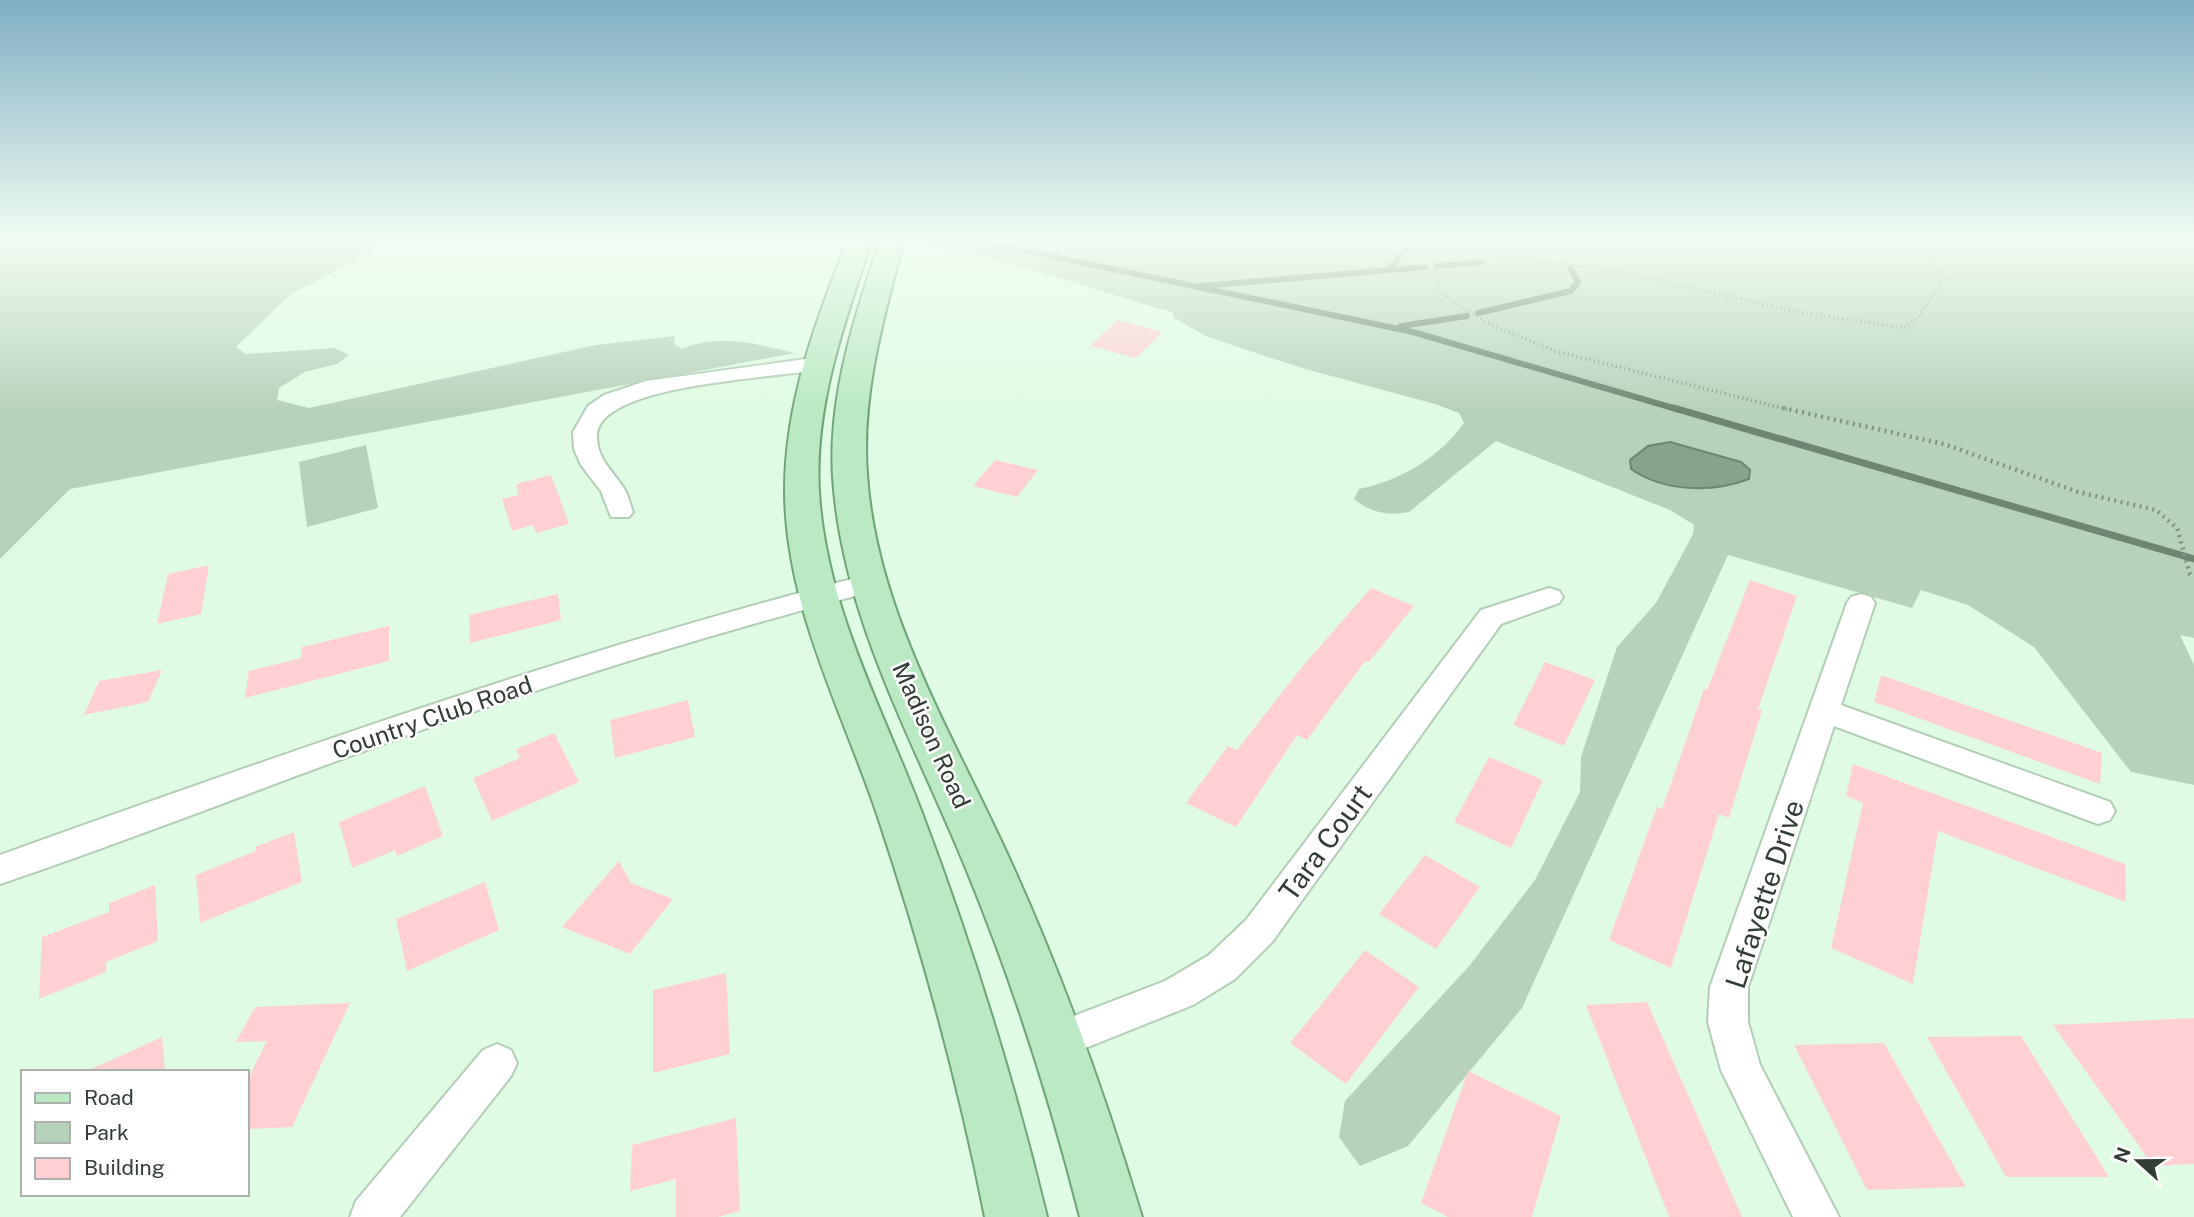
<svg xmlns="http://www.w3.org/2000/svg" width="2194" height="1217" font-family="'Public Sans',sans-serif">
	<rect width="100%" height="100%" fill="#dffbe3"/>
	<path fill="#b7d2bb" d="M0,240H377L375,247L362,258L291,294L236,347L246,354L335,348L349,355L337,364L305,372L279,388L277,400L309,408L596,345L675,336L674,344L682,349C721,333 755,344 795,353L70,489L0,559Z
		M921,240H2194V638L2180,635L2194,665V785L2131,772L2034,647L1968,605L1921,590L1912,608L1728,555L1522,1008L1408,1146L1360,1166L1339,1137L1345,1101L1470,965L1535,880L1580,792L1581,757L1617,647L1656,603L1693,534L1694,525L1670,510L1496,441L1409,512C1388,516 1371,513 1354,499L1359,489C1400,481 1440,457 1464,423L1459,413L1435,404L1302,368L1238,347L1206,336L1174,318L1172,312C1088,289 1006,256 920,246Z
		M366,445L378,508L307,527L299,462Z"/>
	<path fill="#85a58b" stroke="#6c8671" stroke-width="2" d="M1670,442L1741,462L1750,470L1749,479C1712,493 1664,492 1631,469L1630,460L1648,446Z"/>
	<g fill="none" stroke-linecap="round" stroke-linejoin="round">
		<path stroke="#6c8671" stroke-width="6" d="M974,240L1413,332L1680,410
			M1437,266L1482,262
			M1389,270L1411,241
			M1201,286L1425,267
			M1478,313L1571,291L1578,282L1571,269
			M1401,326L1467,316"/>
		<path stroke="#6c8671" stroke-width="7" d="M1674,408L2194,559"/>
	</g>
	<path fill="#fed0d4" d="M1118,320L1163,332L1136,358L1090,346Z
		M995,460L1038,470L1017,497L973,486Z
		M551,475L569,524L536,533L533,525L512,531L502,499L519,495L516,484Z
		M209,565L201,614L157,624L168,574Z
		M1750,580L1797,596L1758,709L1762,710L1729,818L1719,814L1671,968L1609,940L1657,807L1662,809L1704,689L1707,690Z
		M1371,588L1414,606L1369,662L1365,661L1307,740L1297,735L1236,827L1186,803L1228,746L1237,750L1302,667Z
		M558,594L561,620L470,643L469,615Z
		M389,626V661L245,698L249,671L301,658L302,647Z
		M1545,662L1595,680L1564,746L1513,725Z
		M162,670L148,702L84,715L99,681Z
		M1881,675L2102,753L2100,784L1874,702Z
		M688,700L695,737L615,758L610,720Z
		M554,733L579,782L492,821L473,778L520,758L516,749Z
		M1489,757L1543,780L1511,848L1454,822Z
		M1853,764L2125,864L2126,902L1938,831L1913,984L1831,948L1863,803L1846,796Z
		M425,786L443,836L397,856L395,850L352,868L339,822Z
		M294,832L302,882L200,923L196,875L256,851L255,847Z
		M1425,855L1480,887L1436,949L1379,914Z
		M619,861L631,883L673,899L630,954L562,927Z
		M485,882L499,930L407,971L396,919Z
		M155,885L158,941L106,962V972L39,999L42,937L109,912V903Z
		M1365,950L1419,987L1346,1084L1290,1043Z
		M726,973L730,1054L653,1073V990Z
		M1647,1002L1742,1217H1669L1586,1005Z
		M350,1003L292,1127L247,1129V1081L267,1041L236,1042L255,1007Z
		M2194,1018V1164L2153,1166L2053,1025Z
		M2021,1036L2109,1177H2006L1927,1037Z
		M162,1037L165,1072H85Z
		M1884,1043L1966,1187L1867,1190L1794,1045Z
		M1468,1071L1561,1116L1532,1217H1448L1421,1203Z
		M736,1118L740,1211L718,1217H676V1179L630,1191L632,1145Z"/>
	<g fill="none" stroke-linecap="round" stroke-linejoin="round">
		<defs>
			<path id="street" d="M820,357L831,363L828,368C786,378 597,382 597,436C597,459 612,470 623,487C628,494 630,504 633,512L629,517H611L601,491L581,465L574,449L573,432L588,406L604,395L646,381Z
				M871,574L881,577L885,583L881,589C732,628 586,672 441,723C294,775 148,834 0,884V855C288,752 574,650 871,574Z
				M1549,588L1559,591L1563,597L1559,603L1501,624L1272,942L1235,979L1193,1005L1073,1053L1059,1058L1045,1053L1039,1040L1045,1027L1165,981L1209,955L1246,920L1481,610Z
				M1861,594L1871,597L1875,603L1841,705L2110,802L2115,811L2110,820L2098,824L1834,726L1748,987V1022L1760,1065L1839,1217H1793L1721,1070L1708,1022L1710,987L1847,603L1851,597Z
				M497,1044L511,1050L517,1063L511,1076L400,1217H350L356,1201L483,1050Z"/>
			<path id="primary" d="M848,240H872C845,321 814,405 819,492C826,607 882,707 922,813C972,945 1014,1080 1047,1217H985C958,1080 921,946 877,814C841,708 785,604 785,490C785,403 816,319 848,240Z
				M880,240H904C884,317 861,394 867,474C876,615 958,743 1014,869C1065,982 1106,1098 1142,1217H1080C1050,1099 1013,983 967,871C915,743 842,618 833,477C828,396 855,315 880,240Z"/>
		</defs>
		<use href="#street" stroke="#b3cdb7" stroke-width="4"/>
		<use href="#primary" stroke="#6da478" stroke-width="4"/>
		<path stroke="#809383" stroke-width="3.5" stroke-dasharray="1 3.5" stroke-linecap="butt" d="M1090,240C1130,248 1172,262 1209,240
			M1428,240L1436,243
			M1445,241L1461,243L1467,250L1453,254L1436,249V243Z
			M1441,252L1433,258L1430,266L1441,292L1457,305L1496,327L1555,351L1790,410
			M1466,252L1616,271L1799,312L1904,328C1922,318 1931,295 1945,279L1938,266L1911,240"/>
		<path stroke="#809383" stroke-width="4.5" stroke-dasharray="2 4.5" stroke-linecap="butt" d="M1783,408L1944,444L2078,492L2156,510L2177,528L2190,574L2194,577"/>
		<use href="#street" fill="#fff" fill-rule="evenodd"/>
		<use href="#primary" fill="#bbe9c4" fill-rule="evenodd"/>
	</g>
	<linearGradient id="sky" x2="0" y2="1"><stop stop-color="#80aec3"/><stop offset="0.59" stop-color="#f1fdf2"/><stop offset="1" stop-color="#f1fdf2" stop-opacity="0"/></linearGradient>
	<rect width="2194" height="410" fill="url(#sky)"/>
	<g text-anchor="middle" dominant-baseline="central" stroke-width="5" stroke-linejoin="round" paint-order="stroke">
		<g font-size="24" fill="#323d34" stroke="#fff">
			<text transform="translate(432 717) rotate(-19)">Country Club Road</text>
			<text transform="translate(932 735) rotate(66)">Madison Road</text>
		</g>
		<g font-size="28" fill="#323d34" stroke="#fff">
			<text transform="translate(1325 842) rotate(-54)">Tara Court</text>
			<text transform="translate(1764 894) rotate(-72)">Lafayette Drive</text>
		</g>
	</g>
	<rect x="21" y="1070" width="228" height="126" fill="#ffffff" stroke="#adb1ae" stroke-width="2"/>
	<rect x="35" y="1093" width="35" height="10" fill="#bbe9c4" stroke="#adb1ae" stroke-width="2"/>
	<text x="84" y="1105" font-size="21" fill="#323d34">Road</text>
	<rect x="35" y="1122" width="35" height="21" fill="#b7d2bb" stroke="#adb1ae" stroke-width="2"/>
	<text x="84" y="1140" font-size="21" fill="#323d34">Park</text>
	<rect x="35" y="1158" width="35" height="21" fill="#fed0d4" stroke="#adb1ae" stroke-width="2"/>
	<text x="84" y="1175" font-size="21" fill="#323d34">Building</text>
	<g transform="translate(2138 1161) rotate(291)" stroke="#ffffff" stroke-width="5" paint-order="stroke">
	<path d="M0-5L12 26L0 18L-12 26Z" fill="#323d34"/>
	<text y="-10" font-size="19" font-weight="bold" text-anchor="middle" fill="#323d34">N</text>
	</g>
</svg>
